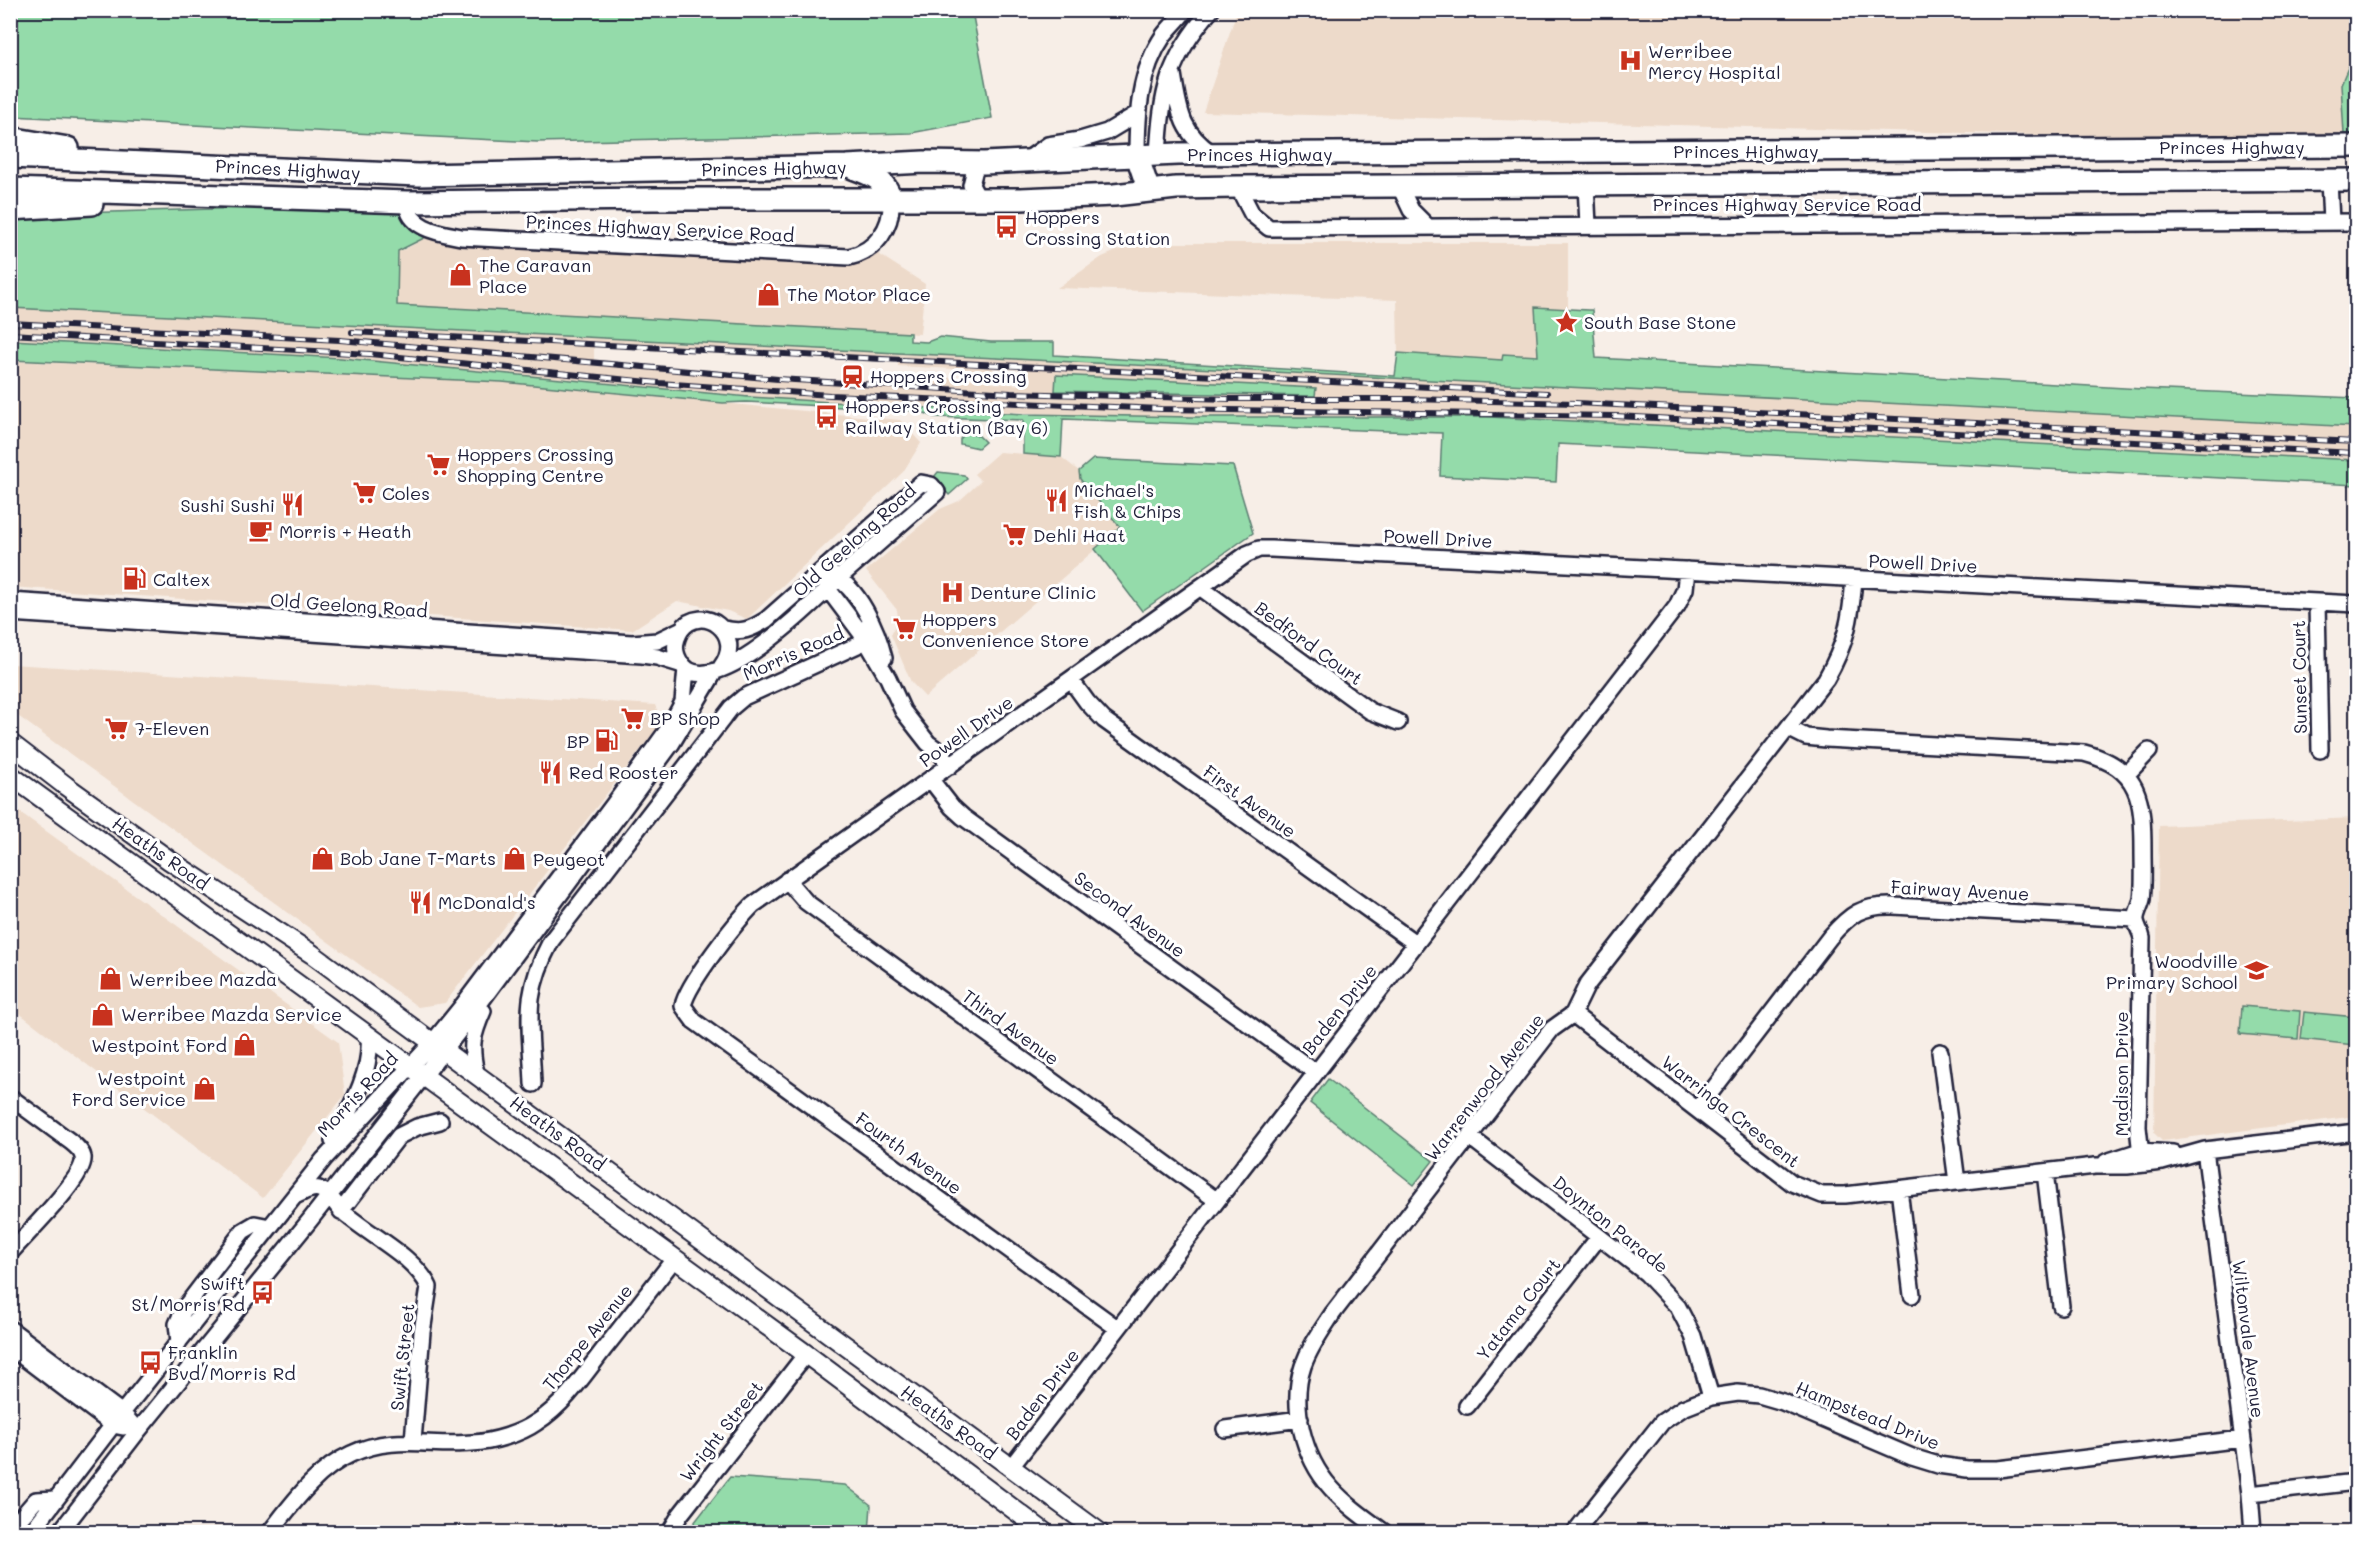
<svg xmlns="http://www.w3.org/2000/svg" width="2367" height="1543" font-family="Mali,sans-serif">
	<rect width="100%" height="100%" fill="#f7eee7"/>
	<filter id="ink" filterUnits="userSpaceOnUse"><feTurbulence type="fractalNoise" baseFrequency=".0167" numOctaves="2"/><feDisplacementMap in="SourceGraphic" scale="12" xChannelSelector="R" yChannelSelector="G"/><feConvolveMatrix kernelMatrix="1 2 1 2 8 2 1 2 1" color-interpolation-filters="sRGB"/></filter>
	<g filter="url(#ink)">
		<path fill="#eddaca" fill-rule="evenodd" d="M1237,11H2356V134L2039,135L1203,112Z
			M428,236L445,242L817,264L863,260L877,253L925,284L920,334L396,305L398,251L406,249Z
			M1150,243H1568V309L1535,307L1538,357L1503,355L1502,360L1398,353L1397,300L1057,288L1102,257L1119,250Z
			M11,308L2356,427V460L1490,417L1093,416L820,403L341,358L11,340ZM594,347L879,361L898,362V366L992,371L993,368L1024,369V385L992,383V380L898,375L897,383L790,377L638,365L594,360Z
			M11,361L502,382L900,420L921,443L903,472L747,619L728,611L677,601L632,630L11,587Z
			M999,452L1061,457L1079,471L1080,479L1120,528L925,697L911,682L891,635L898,618L897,610L866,571L940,509L959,501L981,481L974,474Z
			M11,664L655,705L662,722L445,1003L418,1007L11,711Z
			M10,805L338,1042L345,1095L263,1198L11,1007Z
			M2356,818V1116L2162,1141L2154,1133L2159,826Z"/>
		<path fill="#94dbaa" stroke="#5b7e72" stroke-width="1.5" d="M972,11L992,118L911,133L538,142L11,116V11Z
			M2356,49V134H2344L2341,84Z
			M317,206L393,208L403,214L428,236L398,251L397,305L910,333V341L927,342L940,337L991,342H1054V355L1395,376L1398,353L1502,360L1503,354L1538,356L1535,307L1588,310H1592L1596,358L2142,389L2356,398V427L11,308V215Z
			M11,340L341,358L749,397L1024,414L1192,417H1490L2356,460V485L1558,444L1556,482L1440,476L1442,433L1063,419L1061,457L1023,454V420L934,417L920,411L746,402L723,403L502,382L11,360Z
			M1056,375L1316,388L1315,396L1055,391Z
			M966,433L979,436L985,442L978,448L960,444V439Z
			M1093,459L1233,466L1253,533L1142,611L1095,549L1120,527L1080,479L1079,471Z
			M938,472L964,475L967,479L949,495L934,477Z
			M2242,1006L2300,1011L2298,1039L2240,1034Z
			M2304,1012L2356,1017L2354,1045L2301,1039Z
			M1328,1079L1433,1161L1414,1185L1310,1103Z
			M730,1477L845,1485L871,1505L869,1532H687Z"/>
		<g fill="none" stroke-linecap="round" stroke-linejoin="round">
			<defs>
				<path id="minor" d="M1173,74C1179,110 1180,132 1213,154
					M1158,155C1162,91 1167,60 1211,10
					M1137,156C1137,114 1139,71 1164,35C1170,27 1179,19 1185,10
					M1024,162L1048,145L1080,140L1107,132L1137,114
					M975,169L971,185L978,198
					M2329,180L2331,222
					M1586,185L1588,225
					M1238,187L1252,214L1269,228L2356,222
					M1400,187L1411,210L1426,225
					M407,202C408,229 440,233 461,237L849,257C876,251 893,227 891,199
					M831,574C859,588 877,629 884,658
					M826,581L828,589L864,637L888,678L903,711L928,743L939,751L950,766
					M1201,588L1370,711L1398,722
					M10,601L632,643L657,641L682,629
					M2317,603L2320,750
					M10,613L642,655L657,657L683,665
					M721,667C747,633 701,602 681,630C676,638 674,648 677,656C701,718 820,596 841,576C873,548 905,520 937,492L931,485L921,483L766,620C750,630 742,633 724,629
					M1071,680L1087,702L1104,720L1415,943
					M1788,728L1806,737L1826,739L2084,753C2141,768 2143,800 2143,852C2143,868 2144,884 2142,899C2141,905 2135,915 2136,921C2137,927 2141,932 2142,938L2138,1127L2142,1164
					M2126,775L2149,751
					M931,780L952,807L963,817L1315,1072
					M787,880L806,902L1216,1200
					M1573,1014L1792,1183L1822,1195H1845L2095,1166H2127L2162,1162L2205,1150L2356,1132
					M1940,1052L1957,1182
					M476,1073C470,1046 472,1036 483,1011
					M533,1084C531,1023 521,998 551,941L731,708L744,697L860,644L870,622
					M10,1097L71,1142C76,1146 82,1151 83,1157C87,1176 24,1236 10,1253
					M1698,1109L1830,937C1850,914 1862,905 1893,906L2135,919
					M1470,1137L1646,1273L1678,1307L1693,1336L1711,1397
					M333,1141C350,1109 372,1074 369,1037
					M2205,1150L2250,1494L2253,1532
					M2106,1162L2140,1151L2173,1153
					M2045,1172L2061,1306
					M1899,1189L1912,1295
					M297,1195C304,1192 311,1187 319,1189C331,1193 334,1204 342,1211C368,1235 414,1255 429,1287L422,1332L413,1441
					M341,1211L399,1136L417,1127L440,1121
					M1117,1328L694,1021L683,1006C687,984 736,922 753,905L1247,554L1259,549H1271L2356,604
					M10,1329L122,1413L138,1431
					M179,1342L177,1324L185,1307L243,1231L255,1224L270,1227
					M10,1347L113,1425L123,1427
					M1467,1406L1599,1237
					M1225,1429L1300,1419
					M1011,1467L1677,606L1685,589L1687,570
					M2250,1494L2356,1482
					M10,1530L36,1500L56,1499
					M31,1532L122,1413L324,1159L433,1042L463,1005L614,804L669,728L683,702L686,668
					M60,1532L138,1431L310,1220L462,1027L672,743L715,671
					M270,1532C293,1503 316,1470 351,1454C394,1434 430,1447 472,1443C493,1442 520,1434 537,1422C565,1404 584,1375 604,1349C628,1319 651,1289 674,1259
					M670,1532L680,1515L806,1354
					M1384,1532C1366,1519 1346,1505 1331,1488C1303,1457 1290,1405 1303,1366C1310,1346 1322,1330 1333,1313L1552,1029L1573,1014L1587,985L1826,679C1846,644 1851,619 1854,579
					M1575,1532L1662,1422L1683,1408L1711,1397L1738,1393L1759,1395L1783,1402L1912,1457L1938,1465L1967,1469H1998L2242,1439"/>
				<path id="major" d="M10,743L66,786L169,860L312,954L1099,1532
					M10,775L806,1354L1044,1532"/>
				<path id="highway" d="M10,138L68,148
					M1137,156L1149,191
					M10,157L418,175L847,166L924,162L984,163L1178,154L2356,146
					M853,168C872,175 886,180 891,199
					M10,189L407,202L653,199H1021L1114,195L1176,188L1238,187L2356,180
					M10,209L92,204"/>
			</defs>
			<use href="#minor" stroke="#22223b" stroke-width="20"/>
			<use href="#major" stroke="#22223b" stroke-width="22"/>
			<use href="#highway" stroke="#22223b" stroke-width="26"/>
			<use href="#minor" stroke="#fff" stroke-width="15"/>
			<use href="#major" stroke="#fff" stroke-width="18"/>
			<use href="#highway" stroke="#fff" stroke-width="21"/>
			<defs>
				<path id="rail" d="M10,323L340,340L778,379L1011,393L1231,399H1409L1576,403L2356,442
					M352,332L1547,393
					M10,334L370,354L659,383L830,395L1161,409L1615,416L2356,453"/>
			</defs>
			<use href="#rail" stroke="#22223b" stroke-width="6"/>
			<use href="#rail" stroke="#fff" stroke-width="4" stroke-dasharray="11" stroke-linecap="butt"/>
		</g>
	</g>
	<defs>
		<symbol id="hospital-bare" viewBox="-9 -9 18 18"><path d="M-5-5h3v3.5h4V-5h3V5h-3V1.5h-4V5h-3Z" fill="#c8321e" stroke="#fff" stroke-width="2.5" paint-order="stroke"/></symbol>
		<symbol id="bus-bare" viewBox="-9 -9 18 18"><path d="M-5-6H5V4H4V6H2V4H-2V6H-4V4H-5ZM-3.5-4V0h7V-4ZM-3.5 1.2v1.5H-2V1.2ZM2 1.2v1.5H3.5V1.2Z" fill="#c8321e" stroke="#fff" stroke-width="2.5" paint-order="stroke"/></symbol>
		<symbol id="shop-bare" viewBox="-9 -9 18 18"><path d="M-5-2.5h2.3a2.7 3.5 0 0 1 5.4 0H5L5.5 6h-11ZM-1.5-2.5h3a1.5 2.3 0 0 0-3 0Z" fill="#c8321e" stroke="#fff" stroke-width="2.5" paint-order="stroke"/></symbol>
		<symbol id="sight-bare" viewBox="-9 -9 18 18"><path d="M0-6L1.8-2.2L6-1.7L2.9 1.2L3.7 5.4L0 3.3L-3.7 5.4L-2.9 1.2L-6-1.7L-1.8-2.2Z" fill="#c8321e" stroke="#fff" stroke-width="2.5" paint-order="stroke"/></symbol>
		<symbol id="station-bare" viewBox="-9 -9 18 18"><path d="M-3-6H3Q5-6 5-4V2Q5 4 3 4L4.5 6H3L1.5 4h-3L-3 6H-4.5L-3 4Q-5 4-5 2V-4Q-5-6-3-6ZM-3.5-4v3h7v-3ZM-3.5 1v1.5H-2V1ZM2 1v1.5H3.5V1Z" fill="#c8321e" stroke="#fff" stroke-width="2.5" paint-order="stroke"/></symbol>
		<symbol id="supermarket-bare" viewBox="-9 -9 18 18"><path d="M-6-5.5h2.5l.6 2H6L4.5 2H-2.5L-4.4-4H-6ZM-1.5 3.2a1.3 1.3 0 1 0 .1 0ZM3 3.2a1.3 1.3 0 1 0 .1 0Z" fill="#c8321e" stroke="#fff" stroke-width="2.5" paint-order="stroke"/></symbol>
		<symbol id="restaurant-bare" viewBox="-9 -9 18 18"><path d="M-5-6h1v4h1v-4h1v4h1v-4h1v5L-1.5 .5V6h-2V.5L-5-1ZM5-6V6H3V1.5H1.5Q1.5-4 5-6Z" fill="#c8321e" stroke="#fff" stroke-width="2.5" paint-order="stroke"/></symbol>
		<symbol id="cafe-bare" viewBox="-9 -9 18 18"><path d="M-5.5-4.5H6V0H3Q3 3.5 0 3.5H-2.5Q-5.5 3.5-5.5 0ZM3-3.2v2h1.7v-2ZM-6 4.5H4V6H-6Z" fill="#c8321e" stroke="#fff" stroke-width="2.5" paint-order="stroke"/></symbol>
		<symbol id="fuel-bare" viewBox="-9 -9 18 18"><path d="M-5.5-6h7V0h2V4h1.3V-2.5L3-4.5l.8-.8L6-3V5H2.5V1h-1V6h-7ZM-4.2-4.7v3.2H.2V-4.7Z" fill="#c8321e" stroke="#fff" stroke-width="2.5" paint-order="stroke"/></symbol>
		<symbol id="school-bare" viewBox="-9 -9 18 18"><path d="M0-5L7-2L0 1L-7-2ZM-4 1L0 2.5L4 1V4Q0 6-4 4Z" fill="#c8321e" stroke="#fff" stroke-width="2.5" paint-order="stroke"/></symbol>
	</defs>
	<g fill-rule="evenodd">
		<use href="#hospital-bare" x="1614" y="44" width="33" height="33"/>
		<use href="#bus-bare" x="990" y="210" width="33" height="33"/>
		<use href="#shop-bare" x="444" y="258" width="33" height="33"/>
		<use href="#shop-bare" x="752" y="278" width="33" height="33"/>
		<use href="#sight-bare" x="1550" y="306" width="33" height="33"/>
		<use href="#station-bare" x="836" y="360" width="33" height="33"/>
		<use href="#bus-bare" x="810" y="400" width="33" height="33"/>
		<use href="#supermarket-bare" x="422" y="448" width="33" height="33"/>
		<use href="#supermarket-bare" x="348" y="476" width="33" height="33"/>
		<use href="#restaurant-bare" x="1040" y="484" width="33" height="33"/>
		<use href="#restaurant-bare" x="276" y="488" width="33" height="33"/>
		<use href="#cafe-bare" x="244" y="514" width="33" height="33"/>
		<use href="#supermarket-bare" x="998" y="518" width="33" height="33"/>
		<use href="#fuel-bare" x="118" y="562" width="33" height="33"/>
		<use href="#hospital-bare" x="936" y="576" width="33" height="33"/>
		<use href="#supermarket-bare" x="888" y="612" width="33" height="33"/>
		<use href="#supermarket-bare" x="616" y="702" width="33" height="33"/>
		<use href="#supermarket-bare" x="100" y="712" width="33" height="33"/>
		<use href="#fuel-bare" x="590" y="724" width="33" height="33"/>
		<use href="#restaurant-bare" x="534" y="756" width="33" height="33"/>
		<use href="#shop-bare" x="306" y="842" width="33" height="33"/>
		<use href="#shop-bare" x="498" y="842" width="33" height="33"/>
		<use href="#restaurant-bare" x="404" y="886" width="33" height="33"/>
		<use href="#school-bare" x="2240" y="954" width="33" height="33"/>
		<use href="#shop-bare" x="94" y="962" width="33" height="33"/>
		<use href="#shop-bare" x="86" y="998" width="33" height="33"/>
		<use href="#shop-bare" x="228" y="1028" width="33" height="33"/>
		<use href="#shop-bare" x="188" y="1072" width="33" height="33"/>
		<use href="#bus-bare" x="246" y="1276" width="33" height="33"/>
		<use href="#bus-bare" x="134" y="1346" width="33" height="33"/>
	</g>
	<g text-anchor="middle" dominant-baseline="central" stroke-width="6" stroke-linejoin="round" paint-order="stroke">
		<g font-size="18" fill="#22223b" stroke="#fff" text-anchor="start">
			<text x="1648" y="51">Werribee<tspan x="1648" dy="21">Mercy Hospital</tspan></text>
			<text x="1025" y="217">Hoppers<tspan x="1025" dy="21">Crossing Station</tspan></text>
			<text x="479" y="265">The Caravan<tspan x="479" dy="21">Place</tspan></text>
			<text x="787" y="294">The Motor Place</text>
			<text x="1584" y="322">South Base Stone</text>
			<text x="870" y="376">Hoppers Crossing</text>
			<text x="845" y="406">Hoppers Crossing<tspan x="845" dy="21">Railway Station (Bay 6)</tspan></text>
			<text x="457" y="454">Hoppers Crossing<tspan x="457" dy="21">Shopping Centre</tspan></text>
			<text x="1074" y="490">Michael's<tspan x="1074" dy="21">Fish &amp; Chips</tspan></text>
			<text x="382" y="493">Coles</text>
			<text x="275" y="505" text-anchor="end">Sushi Sushi</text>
			<text x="279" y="531">Morris + Heath</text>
			<text x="1033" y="535">Dehli Haat</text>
			<text x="153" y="579">Caltex</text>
			<text x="970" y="592">Denture Clinic</text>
			<text x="922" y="619">Hoppers<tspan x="922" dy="21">Convenience Store</tspan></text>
			<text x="650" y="718">BP Shop</text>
			<text x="135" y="728">7-Eleven</text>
			<text x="589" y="741" text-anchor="end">BP</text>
			<text x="569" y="772">Red Rooster</text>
			<text x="340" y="858">Bob Jane T-Marts</text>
			<text x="533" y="859">Peugeot</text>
			<text x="438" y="902">McDonald's</text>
			<text x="2238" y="961" text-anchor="end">Woodville<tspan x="2238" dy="21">Primary School</tspan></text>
			<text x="129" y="979">Werribee Mazda</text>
			<text x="121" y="1014">Werribee Mazda Service</text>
			<text x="227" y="1045" text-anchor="end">Westpoint Ford</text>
			<text x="186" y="1078" text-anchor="end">Westpoint<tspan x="186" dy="21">Ford Service</tspan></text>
			<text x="245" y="1283" text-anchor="end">Swift<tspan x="245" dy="21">St/Morris Rd</tspan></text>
			<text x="168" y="1352">Franklin<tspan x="168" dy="21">Bvd/Morris Rd</tspan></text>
		</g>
		<g font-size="18" fill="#22223b" stroke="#fff">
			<text x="2232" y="147">Princes Highway</text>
			<text x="1746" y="151">Princes Highway</text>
			<text x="1260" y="154">Princes Highway</text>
			<text transform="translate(774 168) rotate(-1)">Princes Highway</text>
			<text transform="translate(288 169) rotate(3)">Princes Highway</text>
			<text x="1787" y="204">Princes Highway Service Road</text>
			<text transform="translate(660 228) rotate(3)">Princes Highway Service Road</text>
			<text transform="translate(1438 538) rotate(3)">Powell Drive</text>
			<text transform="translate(854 540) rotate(-42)">Old Geelong Road</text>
			<text transform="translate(1923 563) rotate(3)">Powell Drive</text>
			<text transform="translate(349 605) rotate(4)">Old Geelong Road</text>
			<text transform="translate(1309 643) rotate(36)">Bedford Court</text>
			<text transform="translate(793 653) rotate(-24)">Morris Road</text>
			<text transform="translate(2299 677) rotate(-91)">Sunset Court</text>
			<text transform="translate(966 731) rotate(-35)">Powell Drive</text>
			<text transform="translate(1250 801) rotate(36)">First Avenue</text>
			<text transform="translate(161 853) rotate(35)">Heaths Road</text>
			<text transform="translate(1960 890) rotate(3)">Fairway Avenue</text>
			<text transform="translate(1130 914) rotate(36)">Second Avenue</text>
			<text transform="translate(1339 1009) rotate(-52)">Baden Drive</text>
			<text transform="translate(1011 1027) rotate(36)">Third Avenue</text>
			<text transform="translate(2121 1074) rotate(-90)">Madison Drive</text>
			<text transform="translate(1484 1087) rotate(-52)">Warrenwood Avenue</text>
			<text transform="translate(357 1094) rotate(-47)">Morris Road</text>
			<text transform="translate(1731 1111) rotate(38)">Warringa Crescent</text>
			<text transform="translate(558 1133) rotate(36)">Heaths Road</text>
			<text transform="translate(909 1153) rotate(36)">Fourth Avenue</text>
			<text transform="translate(1611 1224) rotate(39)">Doynton Parade</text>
			<text transform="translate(1518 1309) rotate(-52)">Yatama Court</text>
			<text transform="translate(587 1337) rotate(-51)">Thorpe Avenue</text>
			<text transform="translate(2249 1339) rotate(83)">Wiltonvale Avenue</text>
			<text transform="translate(402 1357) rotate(-84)">Swift Street</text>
			<text transform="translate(1042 1394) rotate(-53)">Baden Drive</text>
			<text transform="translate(1868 1415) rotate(22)">Hampstead Drive</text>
			<text transform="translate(949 1422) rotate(36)">Heaths Road</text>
			<text transform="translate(721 1431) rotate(-52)">Wright Street</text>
		</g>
	</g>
	<rect width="2367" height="1543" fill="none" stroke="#fff" stroke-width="36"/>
	<rect x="18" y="18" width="2331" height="1507" fill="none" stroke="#22223b" stroke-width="2" filter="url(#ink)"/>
</svg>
